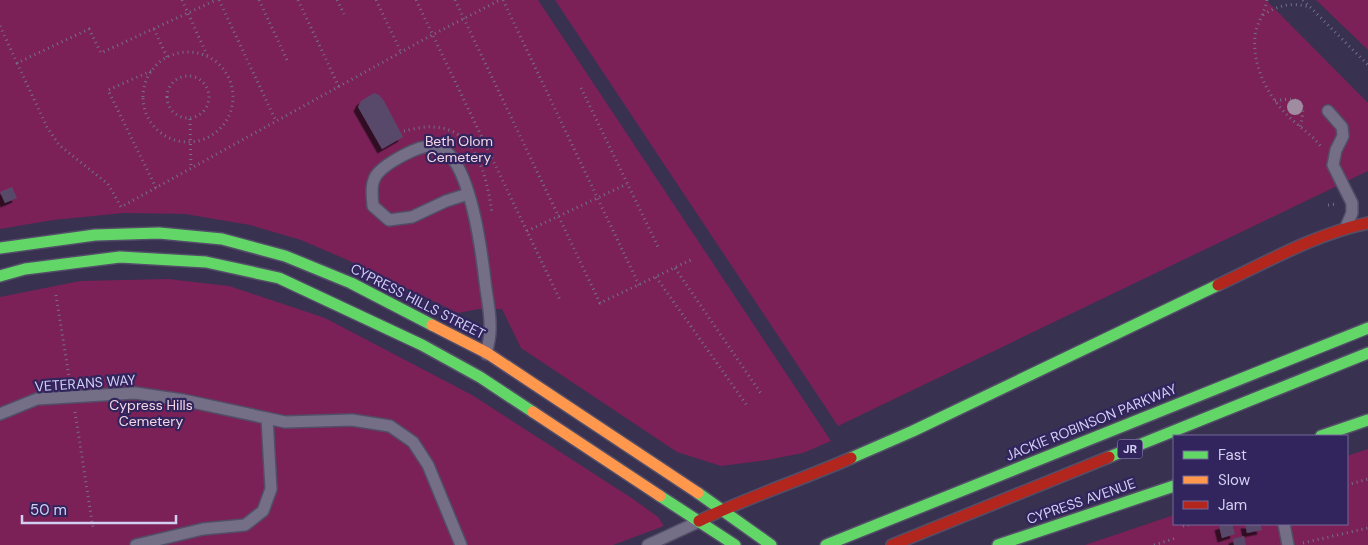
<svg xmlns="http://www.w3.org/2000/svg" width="1368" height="545" font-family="'DM Sans',sans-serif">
	<defs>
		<filter id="shadow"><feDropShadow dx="-4.5" dy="4.5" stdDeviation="0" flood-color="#0009"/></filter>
	</defs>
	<rect width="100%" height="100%" fill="#383150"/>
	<path fill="#7b2157" d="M0,0H538L831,441L803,453L767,460L721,466L677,452L521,348L502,309H479L458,313L352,262L301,240L250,225L185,214L124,213L53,220L0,229Z
		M555,0H1266L1368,103V171L838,426Z
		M1316,0H1368V50Z
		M168,279L229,286L325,318L472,395L633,499L658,517L664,526L613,545H0V297L80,281Z
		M1368,449V545H1085L1174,515V524H1347V456Z"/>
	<path fill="#584a6a" filter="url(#shadow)" d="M374,93L379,95L384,101L403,137L382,149L358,107L361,101Z
		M12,187L17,198L5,203L0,192Z
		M1224,524H1232L1235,534L1222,538L1219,526Z
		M1245,524H1260L1262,530L1247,533Z
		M1244,536L1246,545H1234L1233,539Z"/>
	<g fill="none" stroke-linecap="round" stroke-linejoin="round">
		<defs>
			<path id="lane" d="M1328,111L1342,127L1343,136L1336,150L1333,165L1352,203V213L1346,227
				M468,194L446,201L412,217L389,220L373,206C372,195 370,182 378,173C387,163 418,145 432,146C436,146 446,151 449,154C473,180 482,254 486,289C488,303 491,317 490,331C490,338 488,346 486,354
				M0,414L37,399L135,393L183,400L285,422L352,420L390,426L413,442L428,465L461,545
				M1284,524L1288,545
				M136,545L203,529L245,525L263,511L271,489L267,418
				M648,545L698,522"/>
			<path id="fast" d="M0,248L95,235L159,233L222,239L285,256L351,283L432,325
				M0,276L25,269L120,257L206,262L279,278L422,345L480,377L533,412
				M1321,436L1368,420
				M1109,457L1368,353
				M851,458L913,431L1218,285
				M698,493L771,545
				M660,496L735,545
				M826,545L1368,328
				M998,545L1174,486"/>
			<path id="slow" d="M432,325L487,353L698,493
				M533,412L660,496"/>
			<path id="jam" d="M1218,285C1267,262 1315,234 1368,223
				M699,521C748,497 801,480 851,458
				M892,545L1109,457"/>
		</defs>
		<use href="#lane" stroke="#534e68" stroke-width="14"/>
		<use href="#fast" stroke="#534e68" stroke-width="14"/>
		<use href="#slow" stroke="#534e68" stroke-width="14"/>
		<use href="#jam" stroke="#534e68" stroke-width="14"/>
		<path stroke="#747187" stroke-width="3" stroke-dasharray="1 4" stroke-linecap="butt" d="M182,0L207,55
			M219,0L276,121
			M259,0L288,62
			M298,0L339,87
			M337,0L344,14
			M376,0L401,52
			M416,0L560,300
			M455,0L600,303L693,259
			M503,0L639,285
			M1267,0C1265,13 1256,24 1255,36C1252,66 1268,96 1288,116C1299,127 1313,135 1322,148
			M1303,0L1368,65
			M1263,15C1278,5 1292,2 1309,7
			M0,26L17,63L89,29L101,53L216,0
			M154,29L167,57
			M143 97a45 45 0 1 1 90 0a45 45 0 1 1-90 0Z
			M17,63L47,127L59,145L108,184L121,207L432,35L500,0
			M151,71L108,90L156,188
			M167 97a21 21 0 1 1 42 0a21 21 0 1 1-42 0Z
			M581,88L659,249
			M1275,101C1301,96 1307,100 1300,127
			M190,119L191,168
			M404,131C413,129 425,126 434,127C477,129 487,178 492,213
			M1328,205L1336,204
			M527,231L627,184
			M675,268L762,395
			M656,277L748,407
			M56,295L70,383
			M75,412L93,528
			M1347,485L1368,479
			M1183,526L1193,524
			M1303,543L1368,528
			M1154,545L1176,538"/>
		<use href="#lane" stroke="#746e87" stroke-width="11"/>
		<use href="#fast" stroke="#63d668" stroke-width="11"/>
		<use href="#slow" stroke="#ff974d" stroke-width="11"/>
		<use href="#jam" stroke="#b3261e" stroke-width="11"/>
	</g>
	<circle fill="#a08ca1" cx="1295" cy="107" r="8"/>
	<g text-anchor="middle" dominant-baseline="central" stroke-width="4.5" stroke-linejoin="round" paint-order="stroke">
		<rect fill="#32245d" stroke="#a39cc5" stroke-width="1" x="1117.5" y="439.5" width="25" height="19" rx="4"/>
		<g font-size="12" font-weight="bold" fill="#d3cff2">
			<text x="1130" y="449">JR</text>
		</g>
		<g font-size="14" fill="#f5d6e3" stroke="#32245d">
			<text x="459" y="141">Beth Olom<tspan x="459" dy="16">Cemetery</tspan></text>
			<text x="151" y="405">Cypress Hills<tspan x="151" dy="16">Cemetery</tspan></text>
		</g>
		<g font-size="14" fill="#d3cff2" stroke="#32245d">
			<text transform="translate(418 301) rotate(27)">CYPRESS HILLS STREET</text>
			<text transform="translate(85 383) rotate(-4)">VETERANS WAY</text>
			<text transform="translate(1091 422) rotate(-22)">JACKIE ROBINSON PARKWAY</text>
			<text transform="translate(1081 501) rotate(-19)">CYPRESS AVENUE</text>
		</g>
	</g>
	<rect x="1173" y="435" width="175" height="90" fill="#32245d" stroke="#726899"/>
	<rect x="1183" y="451" width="25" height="8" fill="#63d668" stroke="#726899"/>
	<text x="1218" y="460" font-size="15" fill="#d3cff2">Fast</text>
	<rect x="1183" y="476" width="25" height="8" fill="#ff974d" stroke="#726899"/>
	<text x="1218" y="485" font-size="15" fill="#d3cff2">Slow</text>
	<rect x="1183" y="501" width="25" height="8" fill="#b3261e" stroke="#726899"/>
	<text x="1218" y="510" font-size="15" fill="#d3cff2">Jam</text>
	<path d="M22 515v8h154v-8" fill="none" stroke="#d3cff2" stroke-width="2.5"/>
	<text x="30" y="515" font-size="15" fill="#d3cff2" stroke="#32245d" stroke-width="4" paint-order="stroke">50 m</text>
</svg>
